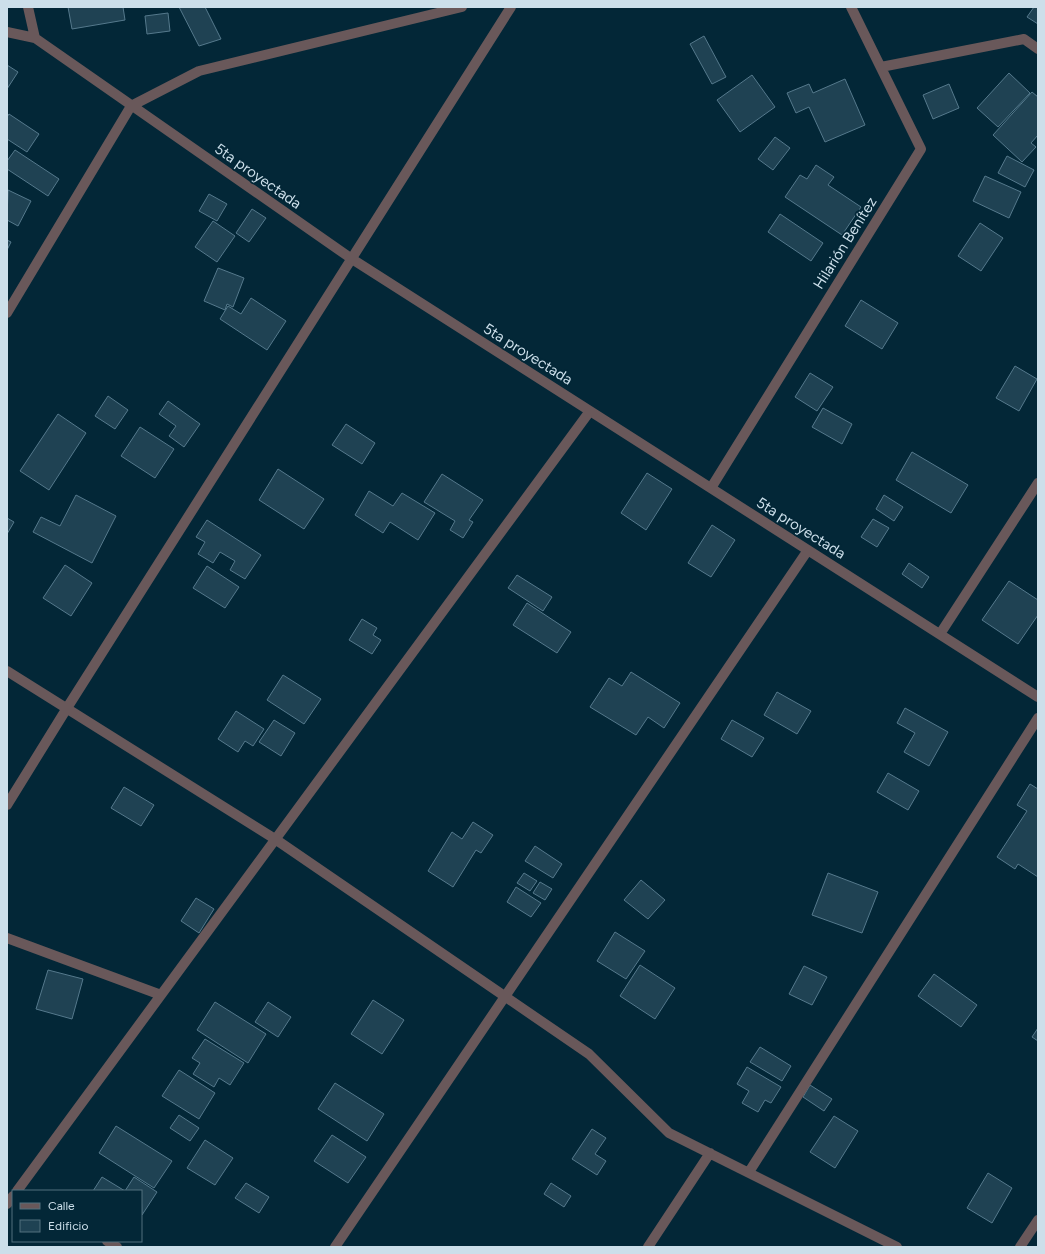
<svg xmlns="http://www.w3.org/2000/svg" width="1045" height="1254" font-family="Figtree,sans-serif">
	<rect width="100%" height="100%" fill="#032737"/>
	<path fill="#1f4253" stroke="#55798c" d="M68,7H123L125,20L72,29Z
		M179,7H205L221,39L199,46Z
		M1034,7H1038V24L1027,17Z
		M168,13L170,31L147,34L145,16Z
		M704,36L726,77L712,84L690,44Z
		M7,65L18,72L7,89Z
		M1009,73L1030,93L998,127L977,108Z
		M752,75L775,107L740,132L717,100Z
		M845,79L865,125L825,142L809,107L796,113L787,93L809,84L813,93Z
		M949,84L959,108L933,119L923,95Z
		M1032,92L1038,97V135L1031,143L1036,147L1022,162L993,135Z
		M9,114L39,134L27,152L7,139V117Z
		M775,137L790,148L773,170L758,159Z
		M15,150L59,179L48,196L7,169V161Z
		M1007,156L1034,170L1025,187L998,173Z
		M816,165L834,177L828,185L861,207L842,235L785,197L800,175L807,179Z
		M985,176L1021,192L1009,218L973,201Z
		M8,190L31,201L18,226L7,220Z
		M209,194L227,204L217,221L199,211Z
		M252,209L266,218L249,242L236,233Z
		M780,214L823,243L811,261L768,232Z
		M213,221L235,236L217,262L195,247Z
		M980,223L1003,238L981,271L958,256Z
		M7,240L11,242L7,250Z
		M218,268L244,278L233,307L227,304L225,310L204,301Z
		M251,298L286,321L267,350L220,319L228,306L241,314Z
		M861,300L898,323L882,349L845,326Z
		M1015,366L1037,379L1019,411L996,398Z
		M810,373L833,387L817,411L795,397Z
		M108,396L128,410L115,429L95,416Z
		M168,401L200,424L184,447L169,436L176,426L159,414Z
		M823,408L852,424L842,444L812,427Z
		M58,414L86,433L49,490L20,471Z
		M346,424L375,443L362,464L332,445Z
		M140,427L174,449L155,478L121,456Z
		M912,452L968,485L951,513L896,480Z
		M278,469L324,499L304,529L259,500Z
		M647,473L672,489L646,530L621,513Z
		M442,474L483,500L469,520L473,522L463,538L450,530L455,521L424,502Z
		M369,491L393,506L402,493L435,513L418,540L390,522L383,533L355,515Z
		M76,495L116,516L92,563L33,532L41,517L60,526Z
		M884,495L903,507L894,521L876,509Z
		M7,518L14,522L7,534Z
		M873,519L889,528L877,547L861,537Z
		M207,520L261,555L245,579L230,570L235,561L220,552L213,563L198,554L205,542L196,537Z
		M712,525L735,540L711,577L688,563Z
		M909,563L929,577L922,588L902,574Z
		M65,565L92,583L71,616L43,598Z
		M207,566L239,587L225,608L193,588Z
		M517,575L552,597L543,611L508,588Z
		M1009,581L1038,600V615L1018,644L982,620Z
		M527,603L571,632L557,653L513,625Z
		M362,619L377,628L373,635L381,640L372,654L349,640Z
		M631,672L680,703L664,728L648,717L636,735L590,707L609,678L622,686Z
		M283,675L321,699L304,724L267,700Z
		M777,692L811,711L797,734L764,715Z
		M905,708L948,732L929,766L904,752L915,733L897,723Z
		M236,711L264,729L253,746L245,741L238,752L218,739Z
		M274,720L295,733L281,756L259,742Z
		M732,720L764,738L752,757L721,739Z
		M888,773L919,791L908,810L877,792Z
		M1030,784L1038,789V877L1018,864L1015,869L997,857L1027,811L1017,805Z
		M124,787L154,805L141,826L111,808Z
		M473,822L493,835L481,853L476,850L453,887L428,871L452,832L462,839Z
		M535,846L562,864L553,878L525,861Z
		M524,873L537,881L530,891L517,883Z
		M828,873L878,892L862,933L812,915Z
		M641,880L665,900L648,919L624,900Z
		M540,882L552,889L545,900L533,893Z
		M516,887L541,903L531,917L507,902Z
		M196,898L214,909L199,933L181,921Z
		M615,932L645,951L626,979L597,961Z
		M640,965L675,988L655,1019L620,996Z
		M804,966L827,977L812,1005L789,994Z
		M48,970L83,979L72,1019L36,1009Z
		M934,974L977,1005L961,1027L918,996Z
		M373,1000L404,1020L382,1054L351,1034Z
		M215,1002L266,1034L248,1063L197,1030Z
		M268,1002L291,1017L278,1037L255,1022Z
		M1038,1028V1041L1032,1037Z
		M205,1039L244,1063L230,1085L219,1078L214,1087L193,1074L200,1063L192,1058Z
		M760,1047L791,1066L782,1081L750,1062Z
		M747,1067L781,1087L771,1103L765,1100L758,1112L742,1103L749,1091L737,1084Z
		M179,1070L215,1093L199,1119L162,1096Z
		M335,1083L384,1114L367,1141L318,1109Z
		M810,1085L832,1099L824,1111L803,1097Z
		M179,1115L199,1128L190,1141L170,1128Z
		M834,1116L858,1131L835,1168L810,1152Z
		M116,1126L172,1161L154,1188L99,1153Z
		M592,1129L606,1138L595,1154L606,1161L597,1175L572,1159Z
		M332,1135L366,1157L348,1183L314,1161Z
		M205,1140L233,1158L215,1185L187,1168Z
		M988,1173L1012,1188L992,1223L967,1208Z
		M102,1177L125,1191H93Z
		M134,1177L157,1192L142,1215L141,1191H125Z
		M246,1183L269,1197L259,1213L235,1198Z
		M551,1183L571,1196L564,1207L544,1194Z"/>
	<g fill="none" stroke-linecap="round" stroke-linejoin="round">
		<path stroke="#69585a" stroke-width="10" d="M28,7L35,38
			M7,32L35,38L352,259L1038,697
			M881,67L1024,39L1038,49
			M7,313L131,106L199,71L462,7
			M711,488L921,149L851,7
			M940,634L1038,483
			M7,671L275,839L589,1054L669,1133L897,1247
			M7,805L67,708L511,7
			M7,938L161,995
			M749,1172L1038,718
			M17,1191L590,411
			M7,1204L13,1196
			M107,1241L117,1247
			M335,1247L808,550
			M648,1247L710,1153
			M1020,1247L1038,1220"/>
	</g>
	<g text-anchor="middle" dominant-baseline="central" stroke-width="3.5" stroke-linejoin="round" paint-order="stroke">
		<g font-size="15" fill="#ccdfea" stroke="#032737">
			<text transform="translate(258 176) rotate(35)">5ta proyectada</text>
			<text transform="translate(845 243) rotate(-58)">Hilarión Benítez</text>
			<text transform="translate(528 354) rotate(32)">5ta proyectada</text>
			<text transform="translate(801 528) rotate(32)">5ta proyectada</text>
		</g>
	</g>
	<rect width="1045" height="1254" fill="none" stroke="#ccdfea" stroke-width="16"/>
	<rect x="12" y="1190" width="130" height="52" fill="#032737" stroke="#53717f"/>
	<rect x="20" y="1203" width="20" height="6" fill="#69585a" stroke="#53717f"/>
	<text x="48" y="1210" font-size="12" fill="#ccdfea">Calle</text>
	<rect x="20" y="1220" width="20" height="12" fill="#1f4253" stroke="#53717f"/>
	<text x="48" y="1230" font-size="12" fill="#ccdfea">Edificio</text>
</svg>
